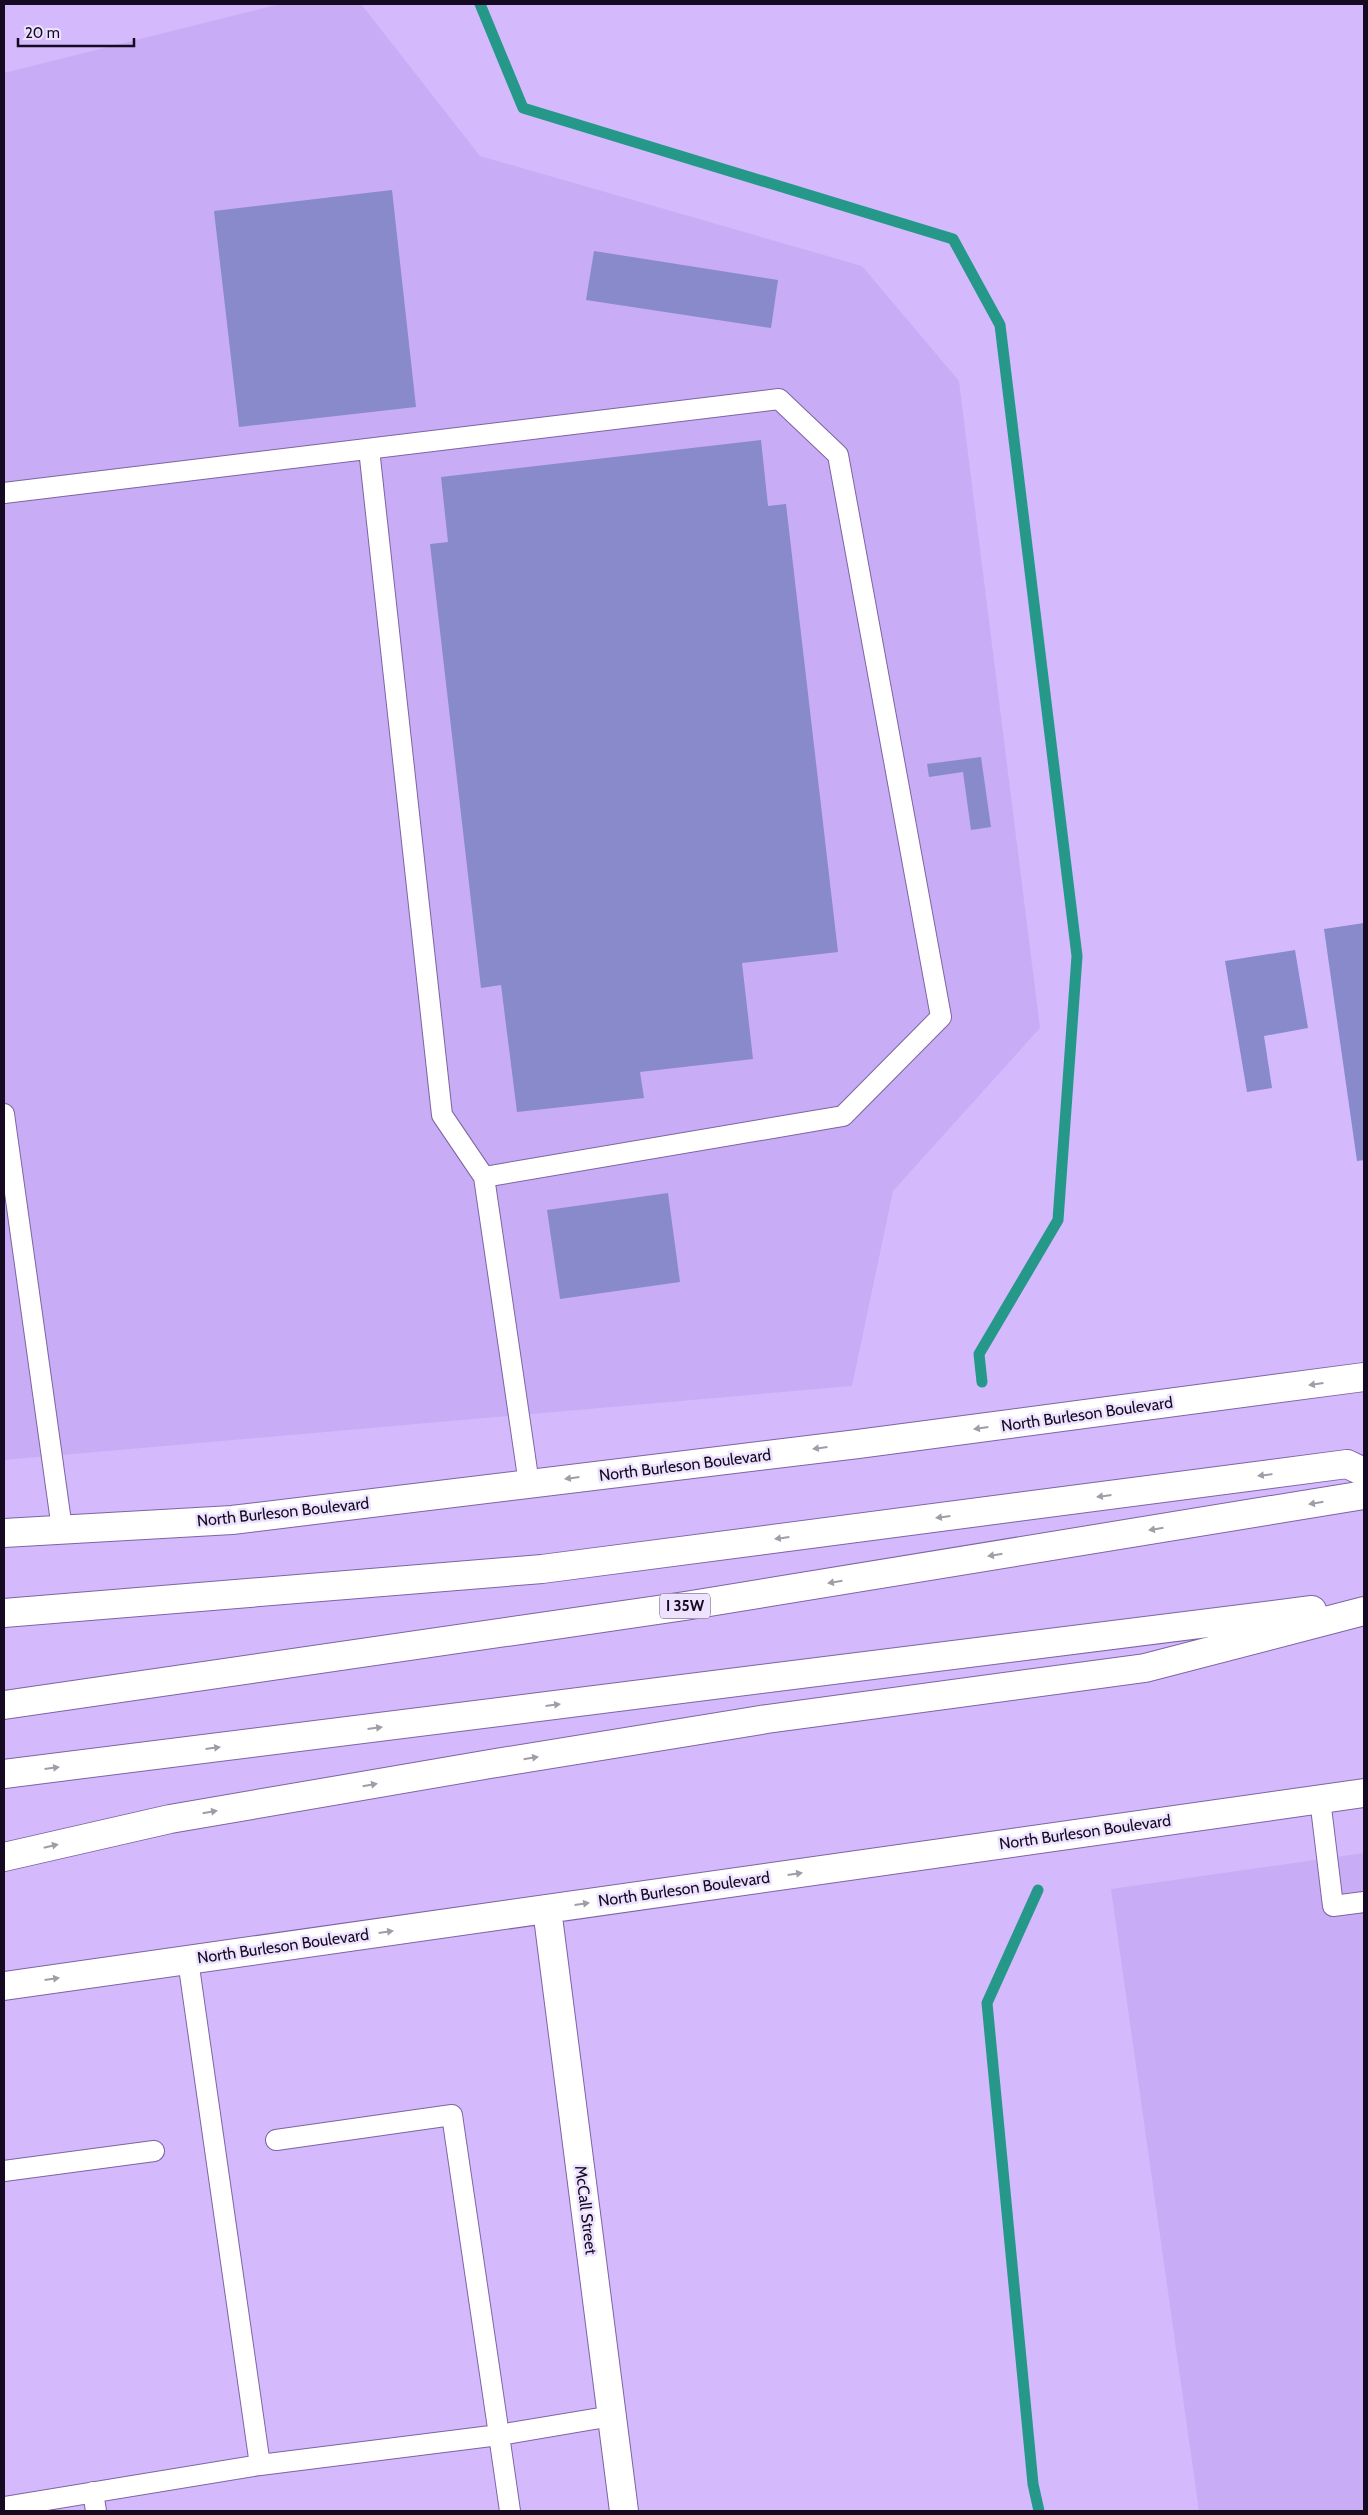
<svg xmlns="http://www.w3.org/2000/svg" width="1368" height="2515" font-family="Cabin,sans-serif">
	<rect width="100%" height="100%" fill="#d4b9fd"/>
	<path fill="#c9acf6" d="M280,4H361L480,156L862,266L959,381L1040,1028L893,1191L852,1386L4,1460V73Z
		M1364,1853V2511H1199L1111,1889Z"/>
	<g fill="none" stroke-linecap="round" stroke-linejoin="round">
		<path stroke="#26988a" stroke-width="11" d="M480,4L523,108L953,239L1000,325L1077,956L1058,1220L979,1354L982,1382
			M1038,1890L987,2003L1033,2484L1039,2511"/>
	</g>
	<path fill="#888acc" d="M392,190L416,407L239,427L214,211Z
		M594,251L778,280L771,328L586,300Z
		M761,440L768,506L786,504L838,952L742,963L753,1059L640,1072L644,1098L517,1112L501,985L481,988L430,544L448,542L441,477Z
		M981,757L991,827L971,830L963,772L929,777L927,764Z
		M1364,923V1160L1357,1161L1324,929Z
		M1295,950L1308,1028L1264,1036L1272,1088L1247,1092L1225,961Z
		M668,1193L680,1282L560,1299L547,1210Z"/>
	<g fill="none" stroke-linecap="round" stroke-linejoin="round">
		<defs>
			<path id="lane" d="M369,449L442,1115L484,1177
				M4,493L779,399L838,455L941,1017L843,1116L484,1177L529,1484
				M4,1114L62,1529
				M1320,1799L1333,1906L1364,1902
				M276,2140L452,2115L499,2435L612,2416
				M4,2171L154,2151
				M260,2465L499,2435L510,2511
				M93,2492L96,2511
				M4,2507L260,2465L188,1960"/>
			<path id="secondary" d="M4,1533L232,1520L858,1444L1364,1377
				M547,1909L624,2511
				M4,1986L1364,1793"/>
			<path id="highway" d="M4,1613L542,1569L1347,1464L1364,1472
				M4,1705L685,1606L1364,1495
				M4,1774L1312,1610
				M4,1857L170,1819L490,1764L767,1719L1145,1668L1364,1611"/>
		</defs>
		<use href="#lane" stroke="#7d64a1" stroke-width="22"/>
		<use href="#secondary" stroke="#7d64a1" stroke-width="30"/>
		<use href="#highway" stroke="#7d64a1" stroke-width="30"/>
		<use href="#lane" stroke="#fff" stroke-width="20"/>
		<use href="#secondary" stroke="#fff" stroke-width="28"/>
		<use href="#highway" stroke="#fff" stroke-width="28"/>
	</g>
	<defs><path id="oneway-solid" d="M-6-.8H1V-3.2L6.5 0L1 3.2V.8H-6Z" transform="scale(1.25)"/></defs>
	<g fill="#a19da7">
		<use href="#oneway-solid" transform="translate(1316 1384) rotate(172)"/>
		<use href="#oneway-solid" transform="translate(981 1428) rotate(172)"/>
		<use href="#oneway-solid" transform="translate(820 1448) rotate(173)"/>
		<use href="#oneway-solid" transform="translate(1265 1475) rotate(173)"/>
		<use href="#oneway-solid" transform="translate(572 1478) rotate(173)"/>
		<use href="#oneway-solid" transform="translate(1104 1496) rotate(173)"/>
		<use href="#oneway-solid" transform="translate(1316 1503) rotate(171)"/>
		<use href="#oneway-solid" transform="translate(943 1517) rotate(173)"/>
		<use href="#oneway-solid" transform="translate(1156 1529) rotate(171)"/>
		<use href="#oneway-solid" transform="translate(782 1538) rotate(173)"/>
		<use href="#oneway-solid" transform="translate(995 1555) rotate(171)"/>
		<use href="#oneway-solid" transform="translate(835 1582) rotate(171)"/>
		<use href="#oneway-solid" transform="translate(553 1705) rotate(-7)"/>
		<use href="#oneway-solid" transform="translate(375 1728) rotate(-7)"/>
		<use href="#oneway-solid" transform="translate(213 1748) rotate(-7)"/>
		<use href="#oneway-solid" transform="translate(531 1758) rotate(-9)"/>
		<use href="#oneway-solid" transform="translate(52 1768) rotate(-7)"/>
		<use href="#oneway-solid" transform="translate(370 1785) rotate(-10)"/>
		<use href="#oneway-solid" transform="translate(210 1812) rotate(-10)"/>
		<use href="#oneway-solid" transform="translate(51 1846) rotate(-13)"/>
		<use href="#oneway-solid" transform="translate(795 1874) rotate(-8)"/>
		<use href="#oneway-solid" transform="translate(582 1904) rotate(-8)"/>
		<use href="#oneway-solid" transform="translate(386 1932) rotate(-8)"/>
		<use href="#oneway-solid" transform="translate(52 1979) rotate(-8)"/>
	</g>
	<g text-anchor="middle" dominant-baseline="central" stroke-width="5" stroke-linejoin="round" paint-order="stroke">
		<rect fill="#ede3ff" stroke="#564b64" stroke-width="1" x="660" y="1593.5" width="50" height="25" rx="4"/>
		<g font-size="15" font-weight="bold" fill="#150a22">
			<text x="685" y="1606">I 35W</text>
		</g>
		<g font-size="16" fill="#150a22" stroke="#ede3ff">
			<text transform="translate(1087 1414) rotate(-8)">North Burleson Boulevard</text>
			<text transform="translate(685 1465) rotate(-7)">North Burleson Boulevard</text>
			<text transform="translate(283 1512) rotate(-6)">North Burleson Boulevard</text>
			<text transform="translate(1085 1832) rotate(-8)">North Burleson Boulevard</text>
			<text transform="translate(684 1889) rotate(-8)">North Burleson Boulevard</text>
			<text transform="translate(283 1946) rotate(-8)">North Burleson Boulevard</text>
			<text transform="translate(586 2210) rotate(83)">McCall Street</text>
		</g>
	</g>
	<rect width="1368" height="2515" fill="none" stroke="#150a22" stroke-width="10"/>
	<path d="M18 38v8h116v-8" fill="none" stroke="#150a22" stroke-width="2.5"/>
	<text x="25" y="38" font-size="15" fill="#150a22" stroke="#ede3ff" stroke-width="4" paint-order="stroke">20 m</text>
</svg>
